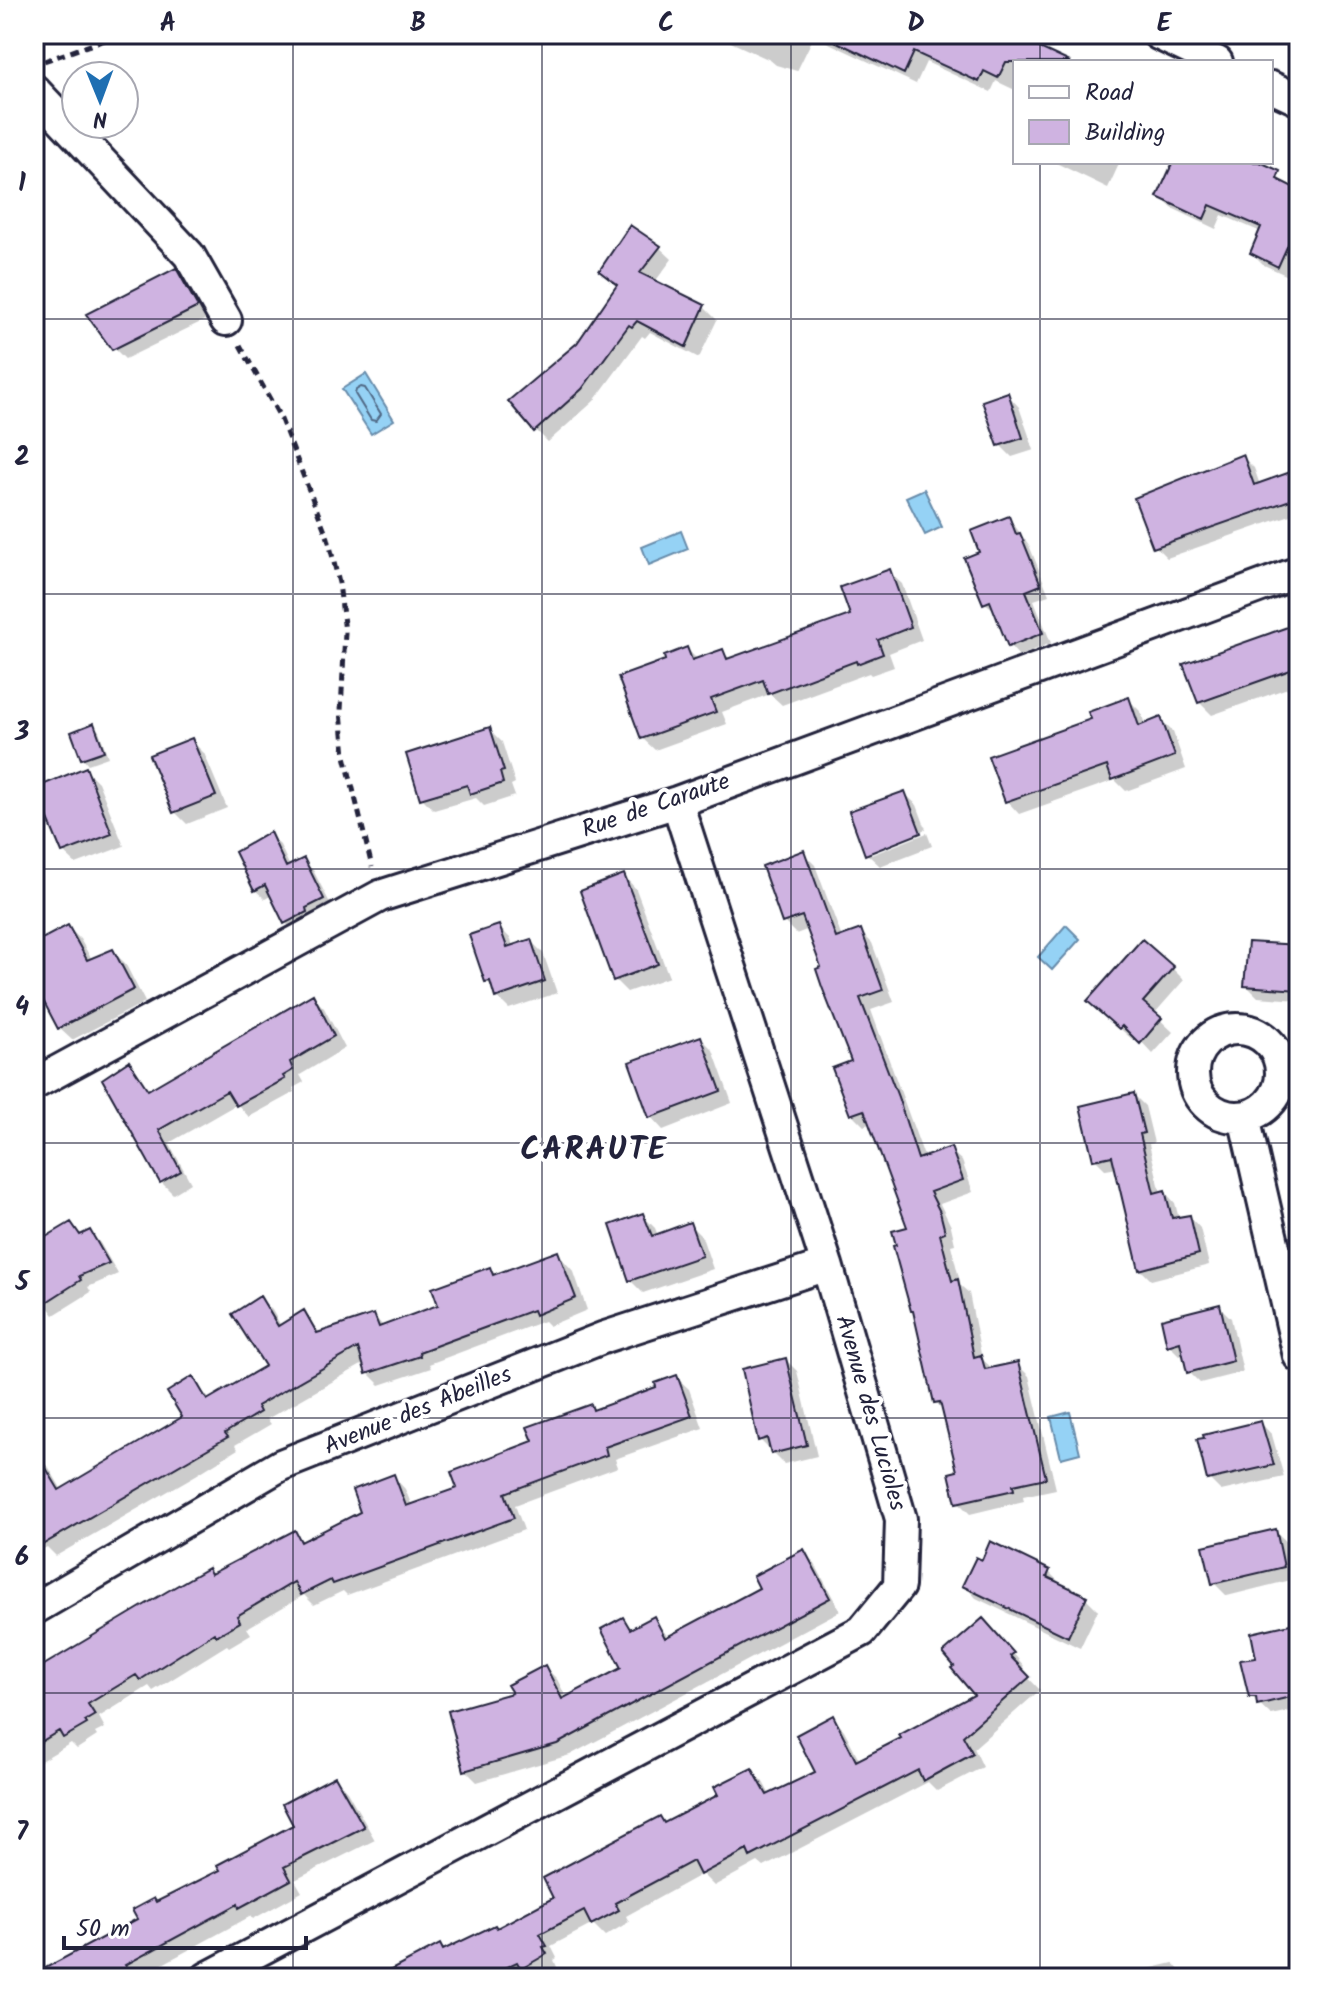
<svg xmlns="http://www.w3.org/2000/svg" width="1333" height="2012" font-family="Kalam,sans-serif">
	<rect width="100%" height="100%" fill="#fff"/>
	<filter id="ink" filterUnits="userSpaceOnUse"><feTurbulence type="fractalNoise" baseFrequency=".0125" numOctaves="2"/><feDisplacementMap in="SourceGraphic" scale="16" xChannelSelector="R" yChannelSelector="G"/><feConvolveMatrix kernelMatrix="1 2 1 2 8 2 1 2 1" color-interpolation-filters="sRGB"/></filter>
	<g filter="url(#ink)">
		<path fill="#95d2f5" stroke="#678cab" stroke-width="2" d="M366,374L394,420L371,434L342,389Z
			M924,489L942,527L925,535L906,497Z
			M681,531L688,549L649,565L642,547Z
			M1066,925L1080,939L1052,970L1038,957Z
			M1070,1412L1080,1453L1061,1458L1051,1417Z"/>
		<path fill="#0003" d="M719,34H1021L1018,40L1065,62H1015V90L996,81L991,92L926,62L916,84L814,36L797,71L776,65L770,60L724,39Z
			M1054,162H1120L1108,188Z
			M1175,162H1232L1299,192V258L1290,277L1264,265L1252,253L1261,232L1222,215L1216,229L1172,208L1160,197Z
			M659,247L672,259L654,283L704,307L717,320L699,358L650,332L645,338L642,336L594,401L548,442L536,430L579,344L618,286L602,271Z
			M175,271L186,281L207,319L125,359L114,348Z
			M1007,394L1019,407L1034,450L1012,457L1000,445Z
			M1242,456L1254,468L1260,485L1299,471V512L1167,558L1155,546Z
			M1009,518L1029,545L1049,595L1034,600L1051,643L1019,656L1010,646L996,611L985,603L982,553Z
			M889,572L902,584L922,640L889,653L894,667L871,675L869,673L782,705L770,694L722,712L727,724L655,750L642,738L668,662L687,649L698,660L723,652L731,660L852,616Z
			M1299,625V684L1212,715L1199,702Z
			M1128,699L1141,712L1145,725L1161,720L1173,732L1186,769L1126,791L1115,780L1019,814L1007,801L1093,720Z
			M93,725L99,731L108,757L88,764L83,758Z
			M490,730L502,742L515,783L511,785L515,796L484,806L476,798L434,810L422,798Z
			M191,740L204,753L227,808L187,824L175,812Z
			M86,770L98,782L124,846L76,864L63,852Z
			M904,793L917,805L926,829L871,850V855L927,833L932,846L880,866L867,854Z
			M270,835L280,845L290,867L303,861L313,870L333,909L296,933L286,923L272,895L265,899L255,890Z
			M803,853L815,865L842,938L860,931L872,943L894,1002L871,1010L925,1159L950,1150L962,1161L973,1192L940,1204L951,1226L955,1244L951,1245L961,1286L969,1293L982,1359L993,1369L1017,1364L1029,1376L1056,1489L1023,1496L1024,1501L970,1514L958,1502L959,1473L944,1411L936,1402L916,1314L909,1228L871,1123L864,1126L852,1114L854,1062L809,929L796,934L784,922Z
			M624,876L636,889L669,977L627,992L615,980Z
			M68,927L80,939L92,960L112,951L125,963L145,1002L72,1040L59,1028L34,979V945Z
			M499,927L511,939L513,947L531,941L543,953L557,993L509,1009L497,997L494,989L487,981Z
			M1299,947V1000L1258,997L1246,985Z
			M1172,968L1184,980L1154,1014L1173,1032L1153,1054L1136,1036L1133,1040L1102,1013Z
			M312,996L324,1008L345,1048L300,1075L304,1082L293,1088L295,1092L249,1117L237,1104L169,1143L191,1183L173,1194L161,1182L128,1064L151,1091Z
			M701,1038L713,1050L732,1103L663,1130L651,1117Z
			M1134,1095L1145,1106L1154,1143L1149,1144L1161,1193L1165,1192L1175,1203L1179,1219L1190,1217L1200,1228L1209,1265L1151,1280L1140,1269L1117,1168L1106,1170L1095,1159Z
			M643,1216L655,1228L658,1236L690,1225L702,1237L713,1269L643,1293L630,1280Z
			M71,1224L83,1236L90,1232L100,1243L118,1274L88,1287L91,1292L54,1315L34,1289V1246Z
			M558,1254L574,1272L587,1310L549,1326L544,1321L429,1364L431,1368L380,1385L368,1373L365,1363L267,1419L271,1424L235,1445L238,1449L196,1475L56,1556L47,1547L34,1554V1456L36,1454L48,1466L62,1490L185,1418L192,1378L210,1400L268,1367L260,1298L272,1310L281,1326L303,1313L321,1334L374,1316L384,1327L440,1306L490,1269L497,1276Z
			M1219,1306L1231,1318L1243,1372L1200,1383L1189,1372L1185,1354L1180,1356L1169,1345Z
			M786,1360L797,1371L817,1456L784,1464L760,1440Z
			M677,1378L689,1389L703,1428L615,1459L618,1467L515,1505L524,1530L347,1595L343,1591L314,1605L304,1595L247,1628L251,1634L229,1647L227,1645L153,1691L149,1686L99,1717L105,1728L95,1733L97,1736L77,1749L71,1743L34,1765V1673L208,1570L212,1575L295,1533L305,1543L362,1513L394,1477L405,1489L412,1506L460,1489L591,1406L596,1411L658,1389Z
			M1261,1423L1272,1435L1284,1477L1221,1491L1209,1479Z
			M1275,1531L1288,1543L1295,1579L1227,1596L1214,1583Z
			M803,1552L815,1564L840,1611L570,1755L477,1782L465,1770L515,1694L545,1667L557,1679L567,1699L624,1669L623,1619L633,1630L654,1619L669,1638L762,1589Z
			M1048,1571L1061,1584L1086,1598L1098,1610L1080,1648L976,1598L964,1585Z
			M1299,1626V1709L1271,1715L1251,1696L1259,1660Z
			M995,1632L1024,1666L1020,1669L1040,1690L974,1748L983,1767L937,1791L928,1782L764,1867L758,1862L714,1886L702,1874L626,1916L629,1922L605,1936L593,1924L551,1946L557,1958L554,1960L557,1967L538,1978H533L528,1974L519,1978H410L445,1952L498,1930L556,1898L660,1818L666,1824L721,1796L751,1770L763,1782L770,1795L818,1773L833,1718L844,1730L860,1761L978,1696Z
			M1299,1762V1784L1294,1763Z
			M335,1779L347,1791L375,1840L295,1880L302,1892L253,1919L251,1916L137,1978H34L140,1920L157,1904L222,1871L295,1826Z
			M1299,1872V1904L1292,1873Z
			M1173,1963L1186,1978H1128L1127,1974Z"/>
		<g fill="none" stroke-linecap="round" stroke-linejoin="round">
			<path stroke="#506885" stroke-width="2" d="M361,387L365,388L381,414L376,421L371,420L355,394L356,390Z"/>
		</g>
		<path fill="#cfb3e1" stroke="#22223b" stroke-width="2" d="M820,34H1010L1070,62H1006L998,78L984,71L979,82L914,52L904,74Z
			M1173,162H1260L1280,171L1277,179L1299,190V244L1290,240L1278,267L1250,253L1261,227L1210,205L1204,219L1157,197Z
			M630,225L661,246L640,273L705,305L686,347L637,321L632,327L629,325L582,389L534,432L508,401L577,343L617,285L599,271Z
			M176,268L198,307L112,350L86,314Z
			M1008,392L1023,438L998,446L982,401Z
			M1243,454L1254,485L1299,469V497L1153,548L1134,498Z
			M1009,516L1016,534L1020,533L1041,585L1026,591L1043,633L1008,647L990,601L983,604L964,558L979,552L971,531Z
			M890,569L911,627L878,640L883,654L857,664L856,661L768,694L763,680L711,699L716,712L641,739L618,677L665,660L664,656L687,647L692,660L723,649L727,659L850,615L840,587Z
			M1299,623V667L1198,703L1183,664Z
			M1129,697L1139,726L1161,717L1175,756L1112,780L1107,766L1005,802L988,756L1091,719L1088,712Z
			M94,723L104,751L81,759L71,732Z
			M490,727L504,771L500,772L503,783L470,794L467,785L420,799L406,754Z
			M192,738L216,796L173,813L149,755Z
			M86,767L112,834L62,853L35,788Z
			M905,791L921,833L865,855L849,811Z
			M270,832L286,867L304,858L324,899L306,908L307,912L284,924L265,885L254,891L235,852Z
			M804,850L836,938L861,929L883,990L860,998L898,1097L918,1159L951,1147L963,1180L930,1192L940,1212L945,1232L940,1234L952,1281L958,1279L974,1357L981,1355L985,1369L1018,1362L1046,1478L1013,1485L1014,1490L956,1503L949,1473L957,1471L940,1402L934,1403L913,1311H911L893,1246L896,1245L892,1231L907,1227L864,1110L850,1115L832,1068L851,1061L822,987L816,969L821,967L802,916L782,923L762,866Z
			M624,874L658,964L613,981L580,891Z
			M68,925L87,960L113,949L134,989L58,1029L34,983V943Z
			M499,925L507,947L531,939L545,981L495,998L490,981L485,982L469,935Z
			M1142,939L1174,967L1143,1002L1162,1018L1140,1044L1122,1026L1119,1029L1087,1001Z
			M1248,942L1299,945V990L1244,986Z
			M313,994L334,1036L290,1062L293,1070L283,1076L285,1079L236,1106L227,1091L159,1130L181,1171L160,1183L102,1079L129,1061L148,1090Z
			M701,1036L721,1091L649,1118L629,1062Z
			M1134,1093L1144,1133L1140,1134L1154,1193L1165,1190L1172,1218L1190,1215L1199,1254L1139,1270L1112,1156L1093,1160L1080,1106Z
			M643,1213L652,1236L690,1222L702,1256L629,1281L610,1225Z
			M71,1222L80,1235L90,1230L109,1263L79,1276L81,1280L34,1310V1244Z
			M558,1251L576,1298L535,1315L533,1310L419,1352L420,1356L366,1374L358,1348L257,1406L260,1412L225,1433L228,1437L42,1545L34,1528V1448L59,1490L182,1417L167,1392L193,1376L207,1400L265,1366L232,1314L260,1296L278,1326L304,1310L317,1333L374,1314L379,1327L438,1305L432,1288L490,1267L493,1275Z
			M1220,1304L1233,1361L1187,1373L1180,1342L1167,1346L1161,1319Z
			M786,1358L807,1445L771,1454L767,1438L758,1441L742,1369Z
			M677,1375L692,1416L605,1447L607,1455L505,1493L514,1518L333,1584L331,1580L301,1595L294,1582L237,1616L240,1622L216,1636L214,1633L140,1680L136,1675L88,1704L95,1715L85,1721L87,1724L63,1738L59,1731L34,1746V1671L166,1592L208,1568L211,1574L295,1530L301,1542L360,1512L352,1490L394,1474L406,1506L457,1488L451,1472L533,1441L527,1427L591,1404L593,1410L656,1387L655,1383Z
			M1261,1421L1274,1465L1207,1480L1197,1439L1204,1438L1203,1435Z
			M1276,1529L1284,1567L1212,1584L1203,1546Z
			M990,1541L1050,1570L1047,1577L1087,1596L1068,1637L962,1586L976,1557L982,1560Z
			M804,1549L830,1598L557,1744L464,1771L448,1711L512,1693L507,1685L545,1665L562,1699L621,1668L601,1629L623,1617L630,1629L654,1616L665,1638L759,1588L753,1576Z
			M983,1618L1014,1653L1010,1656L1030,1677L963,1736L973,1754L923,1781L918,1770L750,1857L747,1850L700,1875L693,1861L615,1903L619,1910L591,1925L584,1911L540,1934L547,1946L543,1947L547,1954L521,1969L517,1962L483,1978H376L440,1944L443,1950L495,1925L497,1928L553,1898L543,1878L660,1816L664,1823L718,1795L714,1787L752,1768L767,1795L815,1772L796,1735L833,1715L856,1761L901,1738L899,1735L974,1695L951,1668L954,1666L943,1653Z
			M1299,1622V1695L1257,1705L1256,1697H1249L1240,1660L1256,1658L1251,1633Z
			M335,1776L364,1827L284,1867L291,1880L239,1908L238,1904L125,1965L127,1968L108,1978H34V1974L137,1919L132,1910L154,1898L156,1902L220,1870L217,1865L293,1825L282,1804Z"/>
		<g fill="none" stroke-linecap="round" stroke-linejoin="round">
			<defs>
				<path id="street" d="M1158,34L1217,62
					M1271,87L1299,100
					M34,90L189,255L226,320
					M1193 1073a44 44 0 1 1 88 0a44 44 0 1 1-88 0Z
					M34,1084L380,896L677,802L1299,572
					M1244,1117L1299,1356
					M34,1609L281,1465L605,1337L827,1265
					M207,1978L862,1631L899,1586L901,1519L827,1265L677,802"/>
			</defs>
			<use href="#street" stroke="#22223b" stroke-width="36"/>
			<path stroke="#22223b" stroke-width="5" stroke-dasharray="8 6" stroke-linecap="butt" d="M44,61L122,34
				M240,345L280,417L328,538L339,583L345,632L341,711L345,756L372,867"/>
			<use href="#street" stroke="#fff" stroke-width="30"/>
		</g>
	</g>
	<path fill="none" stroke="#22223b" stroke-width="2" stroke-opacity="0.55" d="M293,34V1978M542,34V1978M791,34V1978M1040,34V62M1040,162V1978M34,319H1299M34,594H1299M34,869H1299M34,1143H1299M34,1418H1299M34,1693H1299"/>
	<g text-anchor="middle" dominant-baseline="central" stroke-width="8" stroke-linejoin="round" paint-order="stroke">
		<g font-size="24" fill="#22223b" stroke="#fff">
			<text transform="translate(656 806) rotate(-19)">Rue de Caraute</text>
			<text transform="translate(418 1411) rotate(-22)">Avenue des Abeilles</text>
			<text transform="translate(870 1413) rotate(74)">Avenue des Lucioles</text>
		</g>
		<g font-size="32" font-weight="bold" letter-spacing="2" fill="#22223b" stroke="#fff">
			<text x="594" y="1150">CARAUTE</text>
		</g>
	</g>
	<rect width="1333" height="2012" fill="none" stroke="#fff" stroke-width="88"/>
	<rect x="1013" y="60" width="260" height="104" fill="#ffffff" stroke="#a7a7b1" stroke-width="2"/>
	<rect x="1029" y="86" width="40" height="12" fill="#ffffff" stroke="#a7a7b1" stroke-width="2"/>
	<text x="1085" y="100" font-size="24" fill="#22223b">Road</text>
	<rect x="1029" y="120" width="40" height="24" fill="#cfb3e1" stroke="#a7a7b1" stroke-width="2"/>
	<text x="1085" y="140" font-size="24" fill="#22223b">Building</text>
	<g transform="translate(100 100) rotate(179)"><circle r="38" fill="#ffffff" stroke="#a7a7b1" stroke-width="2"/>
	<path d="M0-6L14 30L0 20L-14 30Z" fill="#1f6fb2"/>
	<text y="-12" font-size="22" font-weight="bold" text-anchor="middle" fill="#22223b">N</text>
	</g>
	<path d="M64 1936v12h242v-12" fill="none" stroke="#22223b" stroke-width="4"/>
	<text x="76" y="1936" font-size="24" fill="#22223b" stroke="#ffffff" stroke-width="6" paint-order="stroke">50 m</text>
	<rect x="44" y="44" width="1245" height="1924" fill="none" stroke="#22223b" stroke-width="3"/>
	<g font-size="26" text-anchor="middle" font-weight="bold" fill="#22223b">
		<text x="168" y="31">A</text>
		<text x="418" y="31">B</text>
		<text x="666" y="31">C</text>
		<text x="916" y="31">D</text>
		<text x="1164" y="31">E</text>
		<text x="22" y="191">1</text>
		<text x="22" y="465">2</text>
		<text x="22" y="740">3</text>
		<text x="22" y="1015">4</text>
		<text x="22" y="1290">5</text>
		<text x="22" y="1565">6</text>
		<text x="22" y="1840">7</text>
	</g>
</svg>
